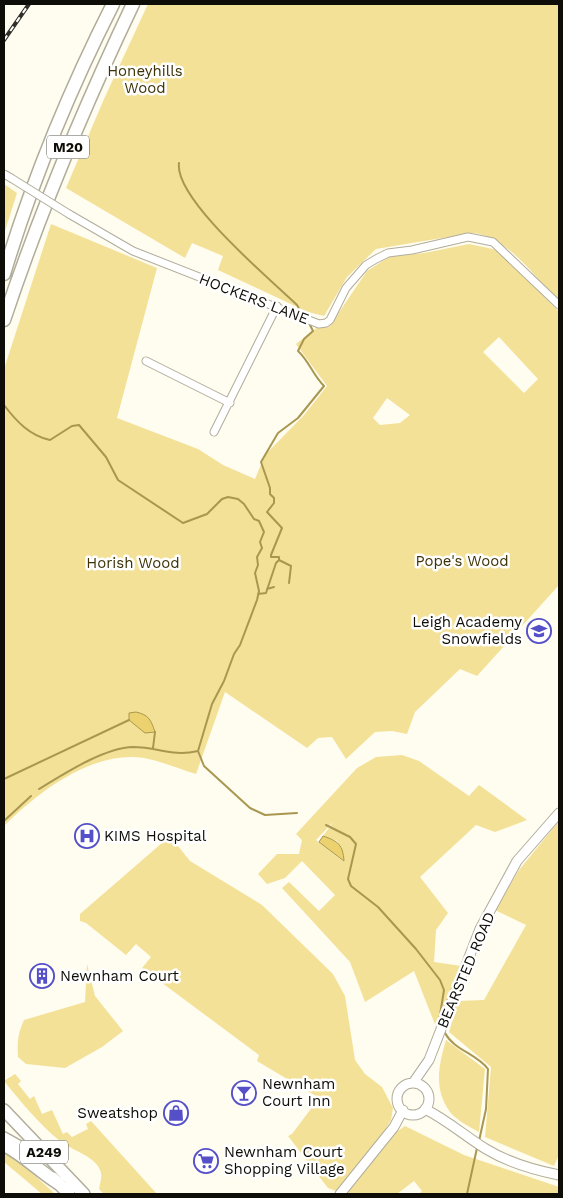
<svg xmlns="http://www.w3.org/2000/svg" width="563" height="1198" font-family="'Work Sans',sans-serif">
	<rect width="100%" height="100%" fill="#fffcf0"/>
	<path fill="#f4e198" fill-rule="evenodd" d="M148,4H559V302C536,278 506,235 472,233L376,249L347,277L324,316L308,312L218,270L223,256L192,243L185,258L66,188L104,99Z
		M4,184L17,193L4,234Z
		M51,224L157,268L117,418L198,449L223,465L255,479L265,455L304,415L327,386L296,344L319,326L329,327L367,271L389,257L424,253L469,244L493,249L504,255L559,312V585L477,676L460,669L415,712L407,734L392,731L375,732L346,759L332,737L318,738L307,748L225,692L196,774C179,769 161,761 144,758C93,750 38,792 4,826V369ZM499,337L538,379L524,393L483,352ZM387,398L410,415L400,423L380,425L373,418Z
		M402,755L419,761L469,796L479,785L527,820L495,832L476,825L420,877L448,913L436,930L434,962L461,966L436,1027L414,971L365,1002L350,962L282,888L289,882L319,911L335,895L302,861L285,878L267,884L258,874L277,854H299L302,840L296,834L357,768L376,757ZM334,821L323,836L337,841L343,861L316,840Z
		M559,821V1155L554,1166L485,1137L491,1067L449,1032L458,1001L484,1000L526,925L495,910L519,870Z
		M170,836L190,861L262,905L333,974L345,996L355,1060L365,1074L382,1087L393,1108L391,1120L383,1133L336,1191L328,1188L288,1136L292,1134L319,1098L257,1061L259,1055L142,968L151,957L136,944L126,955L86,923L80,921V914Z
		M87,964L95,996L123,1031L102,1047L65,1068L26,1064L18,1057C17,1042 18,1033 24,1020L85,1002Z
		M446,1040L485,1069L479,1132C470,1127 456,1120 450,1112C433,1089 439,1064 446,1040Z
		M15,1074L21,1081L18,1084L30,1099L34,1096L42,1114L52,1110L63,1134L67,1132L72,1137L88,1129L86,1124L91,1121L157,1194H104L99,1189C100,1183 103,1176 100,1170C95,1156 71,1150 60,1141C39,1124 21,1102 4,1081Z
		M405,1126L464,1155L559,1187V1194H419L422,1191L414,1181L397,1194H346L395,1133Z
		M4,1152L19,1161L55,1194H42L4,1162Z"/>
	<path fill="#ecd26f" stroke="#a99750" d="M136,712C149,715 151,720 155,732L145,733L129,720V713Z
		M323,836C338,841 343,845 344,861L319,842Z"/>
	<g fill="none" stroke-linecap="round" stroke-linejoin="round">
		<path stroke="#a99750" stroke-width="2" d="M179,163C174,199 270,279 297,305L301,312
			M4,405C16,421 30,436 50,440L72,426L79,425L106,457L118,480L183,523L207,514L222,499L228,497L238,499L244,504L254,519L259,521L264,532L260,542L262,548L257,557L258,565L255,573L259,591L257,600L240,645L234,654L224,681L212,704L198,751L204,766L250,808L265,815L297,813
			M289,583L291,566L279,560V557H271V555L282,528L267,512L274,503V498L270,494V488L261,462L278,433L298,418L324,386C313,375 309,361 298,351L304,339L313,331L310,325
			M267,589L274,587
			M258,594L266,593L276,563L279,560
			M153,748L155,732
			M4,779L129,720
			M39,789C64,774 103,748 133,747C159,747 171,757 198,751
			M5,820L31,796
			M326,825L350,837L356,844L348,879L351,886L378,907L416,949L440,980L444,990L439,1021
			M445,1033C454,1050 477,1054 488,1069L486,1109L479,1141
			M467,1194L477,1148"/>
		<defs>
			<path id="minor" d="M4,174L11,178
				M69,214L133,251L319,324L326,323L330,320L346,288L366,265L376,259L388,253L412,250L468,237L493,242L559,305
				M146,361L230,403
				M214,432L277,306"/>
			<path id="tertiary" d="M413,1083L429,1060L480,929L517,861L559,813
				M397 1099a16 16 0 1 1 32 0a16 16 0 1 1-32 0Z
				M425,1109C447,1120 465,1136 486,1149C509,1163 534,1170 559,1175
				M340,1194L394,1127L403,1110"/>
			<path id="trunk" d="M4,1110L84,1194
				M4,1138L20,1147L32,1158
				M53,1178L69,1194"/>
			<path id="motorway" d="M4,274C32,181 69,91 113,4
				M4,320C40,212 84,107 133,4
				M4,1145C24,1155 39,1171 58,1183"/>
		</defs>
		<use href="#minor" stroke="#b1ad9b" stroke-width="9"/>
		<use href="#tertiary" stroke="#b1ad9b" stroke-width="11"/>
		<use href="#trunk" stroke="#b1ad9b" stroke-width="14"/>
		<use href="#motorway" stroke="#b1ad9b" stroke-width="15"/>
		<use href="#minor" stroke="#fff" stroke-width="7"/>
		<use href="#tertiary" stroke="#fff" stroke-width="9"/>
		<use href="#trunk" stroke="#fff" stroke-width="11"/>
		<use href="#motorway" stroke="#fff" stroke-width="12"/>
		<defs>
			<path id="rail" d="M4,40L29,4"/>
		</defs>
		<use href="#rail" stroke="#312f29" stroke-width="4"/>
		<use href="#rail" stroke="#fff" stroke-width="2" stroke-dasharray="5.5" stroke-linecap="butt"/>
		<defs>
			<path id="minor-bridge" d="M11,178L69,214"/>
		</defs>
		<use href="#minor-bridge" stroke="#b1ad9b" stroke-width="9" stroke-linecap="butt"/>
		<use href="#minor-bridge" stroke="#fff" stroke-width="7"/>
	</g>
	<defs>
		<symbol id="school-ring" viewBox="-11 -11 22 22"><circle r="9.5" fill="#fff" stroke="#5550c7" stroke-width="1.5"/><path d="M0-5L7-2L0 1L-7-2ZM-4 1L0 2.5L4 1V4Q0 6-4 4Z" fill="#5550c7"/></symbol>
		<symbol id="hospital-ring" viewBox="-11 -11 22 22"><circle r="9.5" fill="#fff" stroke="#5550c7" stroke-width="1.5"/><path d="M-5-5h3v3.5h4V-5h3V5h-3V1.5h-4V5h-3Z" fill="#5550c7"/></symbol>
		<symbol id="building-ring" viewBox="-11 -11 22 22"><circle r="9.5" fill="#fff" stroke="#5550c7" stroke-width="1.5"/><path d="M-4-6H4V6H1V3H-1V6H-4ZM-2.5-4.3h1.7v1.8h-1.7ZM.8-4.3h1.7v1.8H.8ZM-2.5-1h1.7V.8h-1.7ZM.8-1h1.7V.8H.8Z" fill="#5550c7"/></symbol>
		<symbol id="bar-ring" viewBox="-11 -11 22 22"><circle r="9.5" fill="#fff" stroke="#5550c7" stroke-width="1.5"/><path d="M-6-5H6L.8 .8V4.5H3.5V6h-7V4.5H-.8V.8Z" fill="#5550c7"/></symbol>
		<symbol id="shop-ring" viewBox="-11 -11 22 22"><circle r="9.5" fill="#fff" stroke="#5550c7" stroke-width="1.5"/><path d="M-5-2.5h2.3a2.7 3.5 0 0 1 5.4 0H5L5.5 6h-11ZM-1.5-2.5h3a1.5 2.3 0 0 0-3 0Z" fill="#5550c7"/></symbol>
		<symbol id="supermarket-ring" viewBox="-11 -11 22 22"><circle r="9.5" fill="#fff" stroke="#5550c7" stroke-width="1.5"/><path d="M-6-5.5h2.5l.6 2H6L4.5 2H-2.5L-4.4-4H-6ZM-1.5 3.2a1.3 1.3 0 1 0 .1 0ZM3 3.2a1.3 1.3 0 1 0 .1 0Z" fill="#5550c7"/></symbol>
	</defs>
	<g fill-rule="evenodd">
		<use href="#school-ring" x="525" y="617" width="28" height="28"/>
		<use href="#hospital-ring" x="73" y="822" width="28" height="28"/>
		<use href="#building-ring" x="28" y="962" width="28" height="28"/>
		<use href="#bar-ring" x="230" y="1079" width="28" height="28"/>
		<use href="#shop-ring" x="162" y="1099" width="28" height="28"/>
		<use href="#supermarket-ring" x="192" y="1147" width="28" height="28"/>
	</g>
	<g text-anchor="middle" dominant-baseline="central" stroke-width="5" stroke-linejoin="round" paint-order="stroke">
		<g fill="#fff" stroke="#565651" stroke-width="1">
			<rect x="47" y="135.5" width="42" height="23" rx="4"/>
			<rect x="20" y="1140.5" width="48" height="23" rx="4"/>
		</g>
		<g font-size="14" font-weight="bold" fill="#0e0d07">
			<text x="68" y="147">M20</text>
			<text x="44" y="1152">A249</text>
		</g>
		<g font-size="15" fill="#3c3205" stroke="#fff">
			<text x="145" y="71">Honeyhills<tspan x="145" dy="17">Wood</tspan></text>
			<text x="462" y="561">Pope's Wood</text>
			<text x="133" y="563">Horish Wood</text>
		</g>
		<g font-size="15" fill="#0e0d07" stroke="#fff">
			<text transform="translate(254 299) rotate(21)">HOCKERS LANE</text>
			<text transform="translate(466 970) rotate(-67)">BEARSTED ROAD</text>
		</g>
		<g font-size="15" fill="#0e0d07" stroke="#fff" text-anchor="start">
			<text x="522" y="622" text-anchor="end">Leigh Academy<tspan x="522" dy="17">Snowfields</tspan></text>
			<text x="104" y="836">KIMS Hospital</text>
			<text x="60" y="976">Newnham Court</text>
			<text x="262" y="1084">Newnham<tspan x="262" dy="17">Court Inn</tspan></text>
			<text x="158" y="1113" text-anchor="end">Sweatshop</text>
			<text x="224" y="1152">Newnham Court<tspan x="224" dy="17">Shopping Village</tspan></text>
		</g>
	</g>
	<rect width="563" height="1198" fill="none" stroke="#0e0d07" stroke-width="10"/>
</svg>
